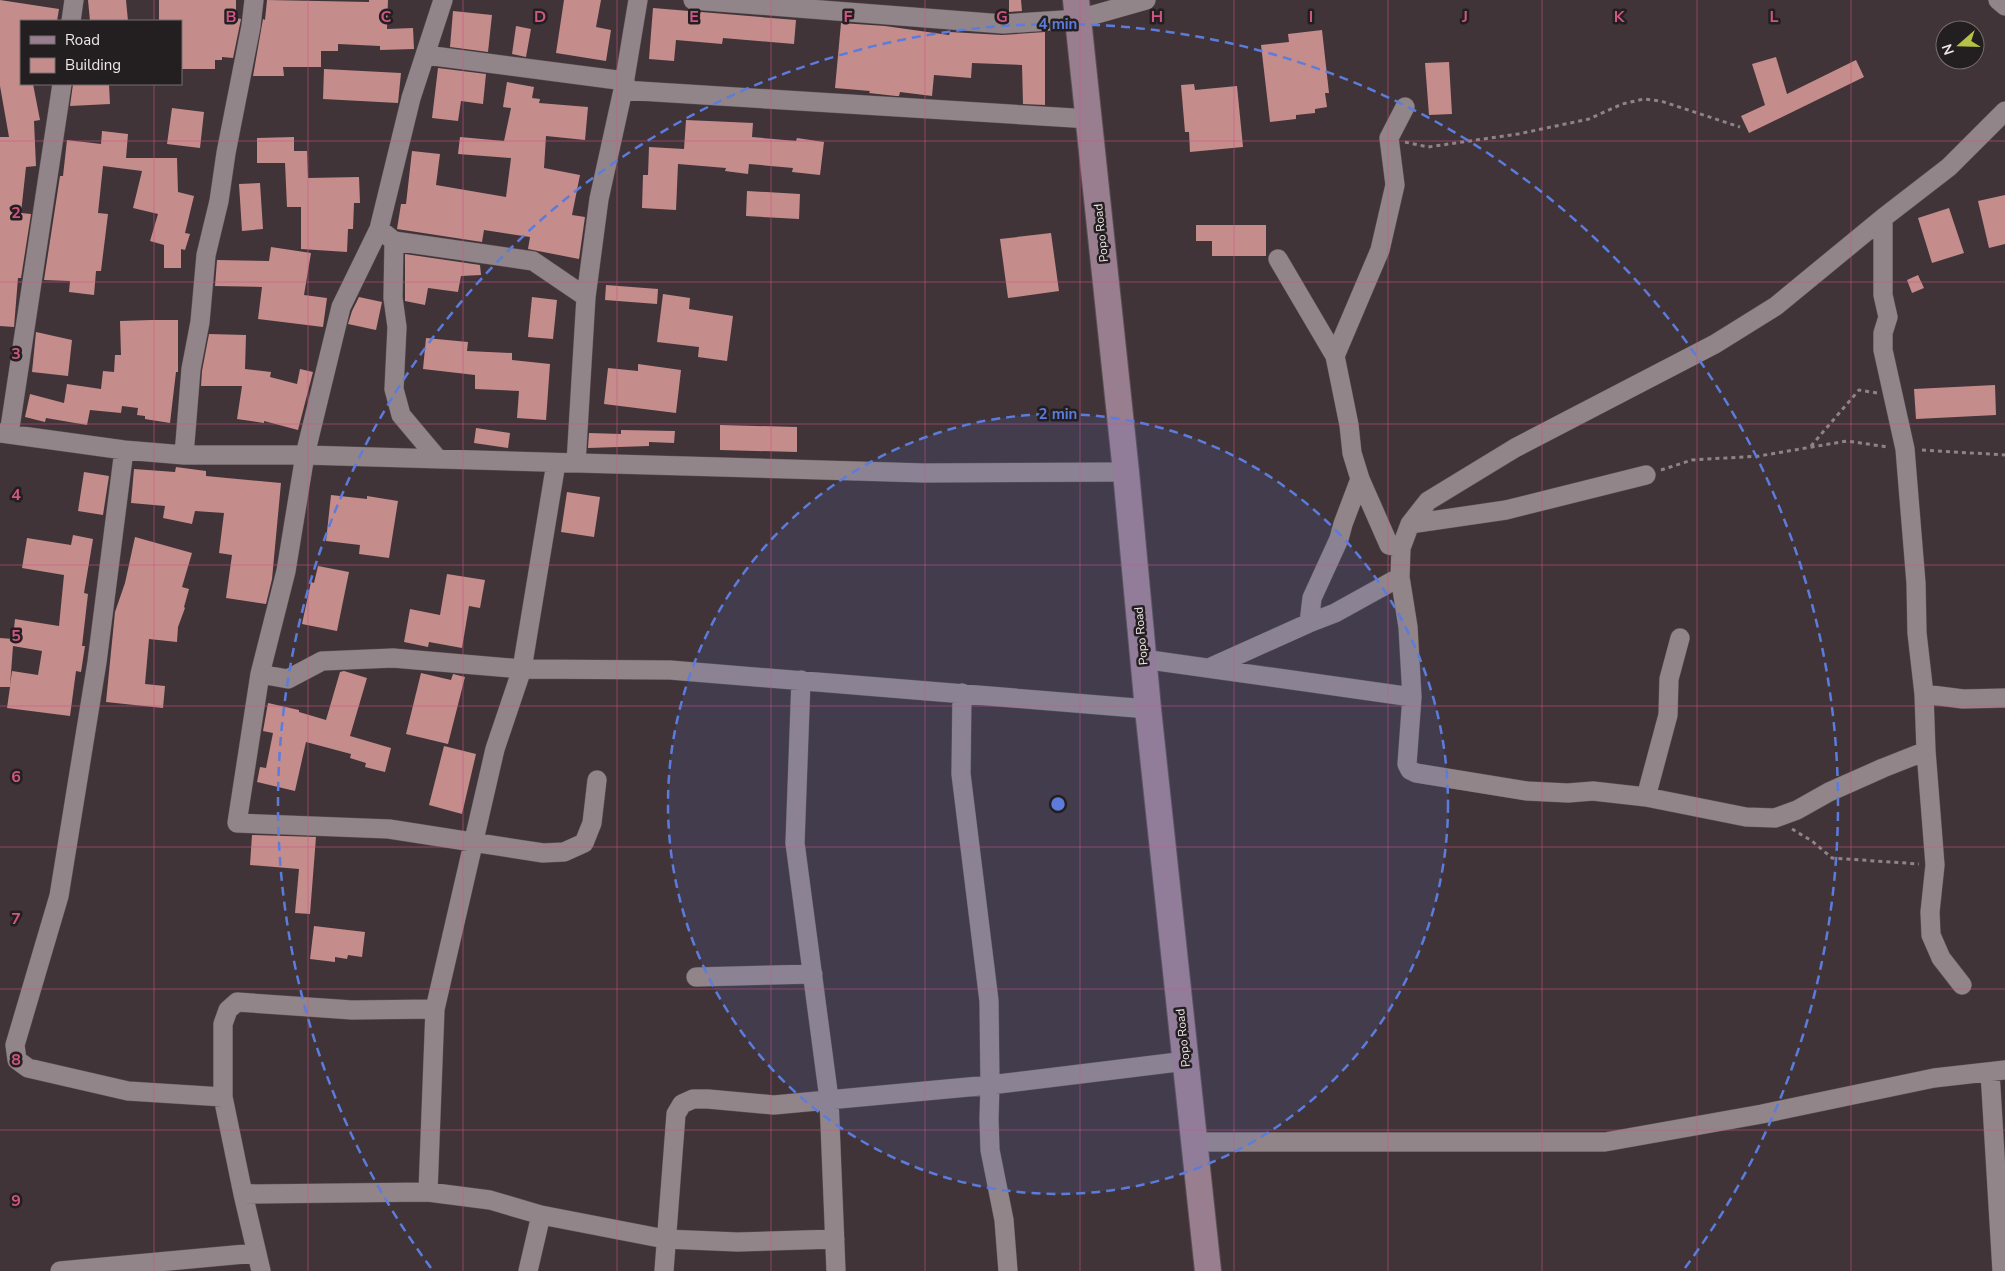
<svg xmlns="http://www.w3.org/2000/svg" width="2005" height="1271" font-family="'Nunito Sans',sans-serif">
	<rect width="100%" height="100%" fill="#403438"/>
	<path fill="#c58c8c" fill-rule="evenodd" d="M0,0L59,9L57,21H21V84H33L40,120L34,121L36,166L26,167L21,213L31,214L21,278H18L14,327L0,326V137H9L0,86Z
		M88,0H126L128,21H90Z
		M159,0H236V18L241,19L233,58L222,57V60H215V69H181V21H159Z
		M267,0L369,2V0H388L387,29L413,28L414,49L380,50V46L338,44V51H321V67H283L284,76H253L263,19L265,20Z
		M564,0H601L596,27L611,30L606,61L556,53Z
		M1009,0H1021L1022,11L1009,12Z
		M653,8L796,20L794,44L723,38L722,44L676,40L674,61L649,59Z
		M453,11L492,15L488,52L450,47Z
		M841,23L885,26L949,35L950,32L1002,35L1045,32V105L1023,104L1022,65L972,63L971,78L934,75L932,96L900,92L899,96H896L869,93L870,91L835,88Z
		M516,26L531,29L526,57L512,54Z
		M1322,30L1329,93H1325L1327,107L1315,109V113L1296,115V119L1270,122L1261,45L1289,42L1288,34Z
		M1776,57L1787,94L1856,60L1864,77L1749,133L1741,116L1765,105L1752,64Z
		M1449,62L1452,114L1429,115L1425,63Z
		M438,68L486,74L483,104L461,101L458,121L432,118Z
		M324,69L401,73L398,103L323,99Z
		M507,82L534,87L532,98L540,99L539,103L588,107L585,140L546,136L544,168L580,175L572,215L585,217L579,259L528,249L530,237L484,230L482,242L397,229L401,204H406L412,151L440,154L436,185L506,197L511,158L458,154L460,137L504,141L511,108L503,107Z
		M73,84H109L110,104L70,106Z
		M1194,84L1195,90L1237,86L1243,147L1190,152L1189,132H1185L1181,85Z
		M172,108L204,112L200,148L167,144Z
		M686,120L753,123L752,137L796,141L797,138L824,142L820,175L792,172L793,168L749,164L748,174L725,171L726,168L678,164L676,210L642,208L643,175H648L649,147L684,149Z
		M102,131L128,134L126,158H177L178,192L194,196L185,233L190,234L185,250L181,249V268H164V245L150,241L158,214L133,208L142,171L103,166L98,213L108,214L101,271H96L94,295L69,292L70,281L44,280L60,176H63L67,140L101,144Z
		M294,137V151H307L308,178L359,177L360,203H354L353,229H348L347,252L301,249V207H287L285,163H257V138Z
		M260,183L263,229L242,231L239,184Z
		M747,191L800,194L799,219L746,216Z
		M2005,195V244L1989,248L1978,201Z
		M1949,208L1964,253L1932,263L1918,218Z
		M1196,225H1266V256H1212V241H1196Z
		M1051,233L1059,291L1008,298L1000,239Z
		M271,247L311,253L304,295L327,298L323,327L258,319L262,287L215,286L217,260L269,261Z
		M405,254L480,265L481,275L461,276L458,292L428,288L425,305L405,301Z
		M1918,275L1924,288L1912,293L1907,280Z
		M606,285L658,289L657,304L605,300Z
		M663,294L690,298L689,309L733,316L727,361L698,357L699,347L657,342Z
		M359,297L382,302L376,330L348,324L352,311Z
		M532,297L557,300L553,339L528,337Z
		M151,320H178V372H176L170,423L145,419V416L137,415L138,408L122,406L121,413L90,410L87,425L46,418L45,422L25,417L30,394L64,403L67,384L101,389L103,371L114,372L115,355H121L120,321Z
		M36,332L72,340L68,376L32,372Z
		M209,334L246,335L245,369L271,372L270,377L297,384L300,369L313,372L298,430L264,421V423L237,419L242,386H201L202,371Z
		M426,338L468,342L467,351L512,353V360L550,364L546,420L517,418L519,391L475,389V375L423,369Z
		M638,364L681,370L676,413L604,404L608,368L638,371Z
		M1995,385L1996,415L1916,419L1914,389Z
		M720,425L797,427V452L720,450Z
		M476,428L510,433L508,448L474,443Z
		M621,430L675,431L674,443L649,442V446L588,448L589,433L621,434Z
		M176,467L206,471V476L281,483L272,579L266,604L226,598L232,555L219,553L224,513L195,511L192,524L163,518L165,506L131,503L134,469L175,472Z
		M84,472L109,476L103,515L78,511Z
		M567,492L600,497L594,537L561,532Z
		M331,495L367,499V496L398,501L389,558L359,554L360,545L326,541Z
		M73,535L93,539L84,593L88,594L82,646H85L81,672L76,671L70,716L7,708L10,687H0V638L13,639L15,619L59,626L64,575L22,568L27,538L71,545ZM13,646L42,651L38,675L12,671L10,686Z
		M135,537L192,553L182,587L189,589L184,607L185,608L178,627L177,642L149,639L145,684L165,686L163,708L106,702L115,612L125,583Z
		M318,566L349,572L337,631L302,624L311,582L314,583Z
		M447,574L485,580L480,608L469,606L462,648L429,642L428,647L404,642L410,609L440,615Z
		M344,671L367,678L350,736L391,748L385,772L365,767L366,763L350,758L351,754L306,742L295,791L257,782L260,767L266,768L273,733L263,731L268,703L299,710V712L326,720L340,672Z
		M421,673L451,680L453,674L465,677L448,744L406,734Z
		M444,746L476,754L462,814L429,805Z
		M252,835L316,837L310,914L295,913L299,869L250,865Z
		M314,926L365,932L362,957L348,955L347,959L335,957V962L310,959Z"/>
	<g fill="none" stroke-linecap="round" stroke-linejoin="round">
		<defs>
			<path id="street" d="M693,0L1003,24L1079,19L1146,0
				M1998,0L2005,6
				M71,21L74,0
				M426,55L625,81
				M623,90L1090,119
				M1883,218V295L1888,317L1883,333V350L1905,449L1916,583L1917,633L1924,694L1926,751L1935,865L1930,912L1931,935L1941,958L1962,985
				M379,229L394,241L393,298L397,327L394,389L401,415L438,459
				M394,241L533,261L586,297
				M1278,259L1335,356L1349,425L1352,453L1360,479L1389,545L1401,548
				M1335,356L1380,250L1395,185L1389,138L1405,107
				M0,433L124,450L184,455H305L924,473L1126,472
				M9,434L62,84
				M124,450L97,662L59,896L15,1045L17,1060L28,1068L128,1091L223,1097L243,1194L261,1271
				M184,455L191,369L200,322L206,255L219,201L226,153L251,26L254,0
				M576,463L586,297L599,199L623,90L638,0
				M1410,524L1506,510L1646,475
				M1309,623L1312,598L1339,539L1343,524L1360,479
				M1143,659L1412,697
				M1209,668L1309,623L1335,613L1400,577
				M260,674L286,571L305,455L341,307L379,229L411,98L443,0
				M801,680L795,843L829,1099L836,1271
				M962,693L961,774L989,1001L990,1085L989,1119L990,1150L1004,1220L1008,1271
				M1924,694L1963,699L2005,698
				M1926,751L1883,768L1829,792L1797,810L1775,818L1746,817L1646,797L1593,791L1568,793L1527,791L1416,773L1410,770L1407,764L1412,697L1408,627L1400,577L1401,548L1410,524L1428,501L1515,448L1715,344L1776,306L1883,218L1949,167L2005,111
				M597,780L592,823L584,843L564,852L543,853L389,829L237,823L260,674L288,679L322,661L393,658L522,669L670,670L1148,709
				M1646,797L1668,715L1669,679L1680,638
				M696,977L813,974
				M1990,1072L2002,1271
				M223,1097V1024L228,1010L237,1002L352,1010L435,1009
				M1194,1142H1605L1762,1114L1934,1078L2005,1070
				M428,1192L435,1009L495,749L522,669L556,463
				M243,1194L428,1192L490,1200L541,1215L665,1239L737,1242L835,1239
				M60,1271L256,1253
				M528,1271L541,1215
				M664,1271L676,1114L682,1104L693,1099H708L774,1105L990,1085L1186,1061"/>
			<path id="secondary" d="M1076,0L1126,472L1148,709L1208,1271"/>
		</defs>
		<use href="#street" stroke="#5a5154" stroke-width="20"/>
		<use href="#secondary" stroke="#5a5154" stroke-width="28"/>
		<path stroke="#8e8487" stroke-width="3" stroke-dasharray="4 4" stroke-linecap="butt" d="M1405,142L1428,147L1518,134L1589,119L1622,104L1644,99L1661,101L1740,127
			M1811,446L1859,390L1877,393
			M1922,450L2005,455
			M1661,470L1692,460L1759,456L1847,441L1888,447
			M1792,829L1812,841L1832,858L1919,864"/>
		<use href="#street" stroke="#928589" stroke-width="19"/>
		<use href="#secondary" stroke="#997e90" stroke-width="26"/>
	</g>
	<path fill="none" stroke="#d05686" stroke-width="1" stroke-opacity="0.55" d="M154,0V21M308,0V1271M463,0V1271M617,0V1271M771,0V1271M925,0V1271M1080,0V1271M1234,0V1271M1388,0V1271M1542,0V1271M1697,0V1271M1851,0V1271M154,84V1271M0,141H2005M0,282H2005M0,424H2005M0,565H2005M0,706H2005M0,847H2005M0,989H2005M0,1130H2005"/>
	<circle cx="1058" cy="804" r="390" fill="#5c7cdd" fill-opacity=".12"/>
	<g fill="none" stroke="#5c7cdd" stroke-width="2.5" stroke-dasharray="9 6">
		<circle cx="1058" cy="804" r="390"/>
		<path d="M431 1268A780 780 0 1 1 1685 1268"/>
	</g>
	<g text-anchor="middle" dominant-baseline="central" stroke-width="5" stroke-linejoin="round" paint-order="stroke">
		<g font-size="12" fill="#efe7e9" stroke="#231e1f">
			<text transform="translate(1101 233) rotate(-96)">Popo Road</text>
			<text transform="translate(1141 636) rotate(-95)">Popo Road</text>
			<text transform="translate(1183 1038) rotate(-96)">Popo Road</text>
		</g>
	</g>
	<g font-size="16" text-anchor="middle" font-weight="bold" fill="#d05686" stroke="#231e1f" stroke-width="5" stroke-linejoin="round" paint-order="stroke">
		<text x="231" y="22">B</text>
		<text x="386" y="22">C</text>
		<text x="540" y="22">D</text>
		<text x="694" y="22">E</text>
		<text x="848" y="22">F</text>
		<text x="1002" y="22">G</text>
		<text x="1157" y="22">H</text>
		<text x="1311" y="22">I</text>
		<text x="1465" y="22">J</text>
		<text x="1619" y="22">K</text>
		<text x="1774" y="22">L</text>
		<text x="16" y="218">2</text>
		<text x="16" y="359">3</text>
		<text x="16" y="500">4</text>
		<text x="16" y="641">5</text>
		<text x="16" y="782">6</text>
		<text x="16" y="924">7</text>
		<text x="16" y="1065">8</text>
		<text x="16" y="1206">9</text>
	</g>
	<circle cx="1058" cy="804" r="8" fill="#5c7cdd" stroke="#231e1f" stroke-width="2.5"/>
	<g font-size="15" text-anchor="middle" font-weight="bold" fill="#5c7cdd" stroke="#231e1f" stroke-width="5" stroke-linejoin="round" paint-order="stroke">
		<text x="1058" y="29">4 min</text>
		<text x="1058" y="419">2 min</text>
	</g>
	<rect x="20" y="20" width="162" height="65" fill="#231e1f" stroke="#756e70"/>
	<rect x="30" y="36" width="25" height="8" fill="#997e90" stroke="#756e70"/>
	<text x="65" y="45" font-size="15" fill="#efe7e9">Road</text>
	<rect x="30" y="58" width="25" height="15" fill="#c58c8c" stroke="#756e70"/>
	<text x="65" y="70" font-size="15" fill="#efe7e9">Building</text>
	<g transform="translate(1960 45) rotate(250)"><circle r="24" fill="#231e1f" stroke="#756e70"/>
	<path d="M0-4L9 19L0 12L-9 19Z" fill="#b6c148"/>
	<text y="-8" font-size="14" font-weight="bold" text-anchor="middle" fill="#efe7e9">N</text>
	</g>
</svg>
